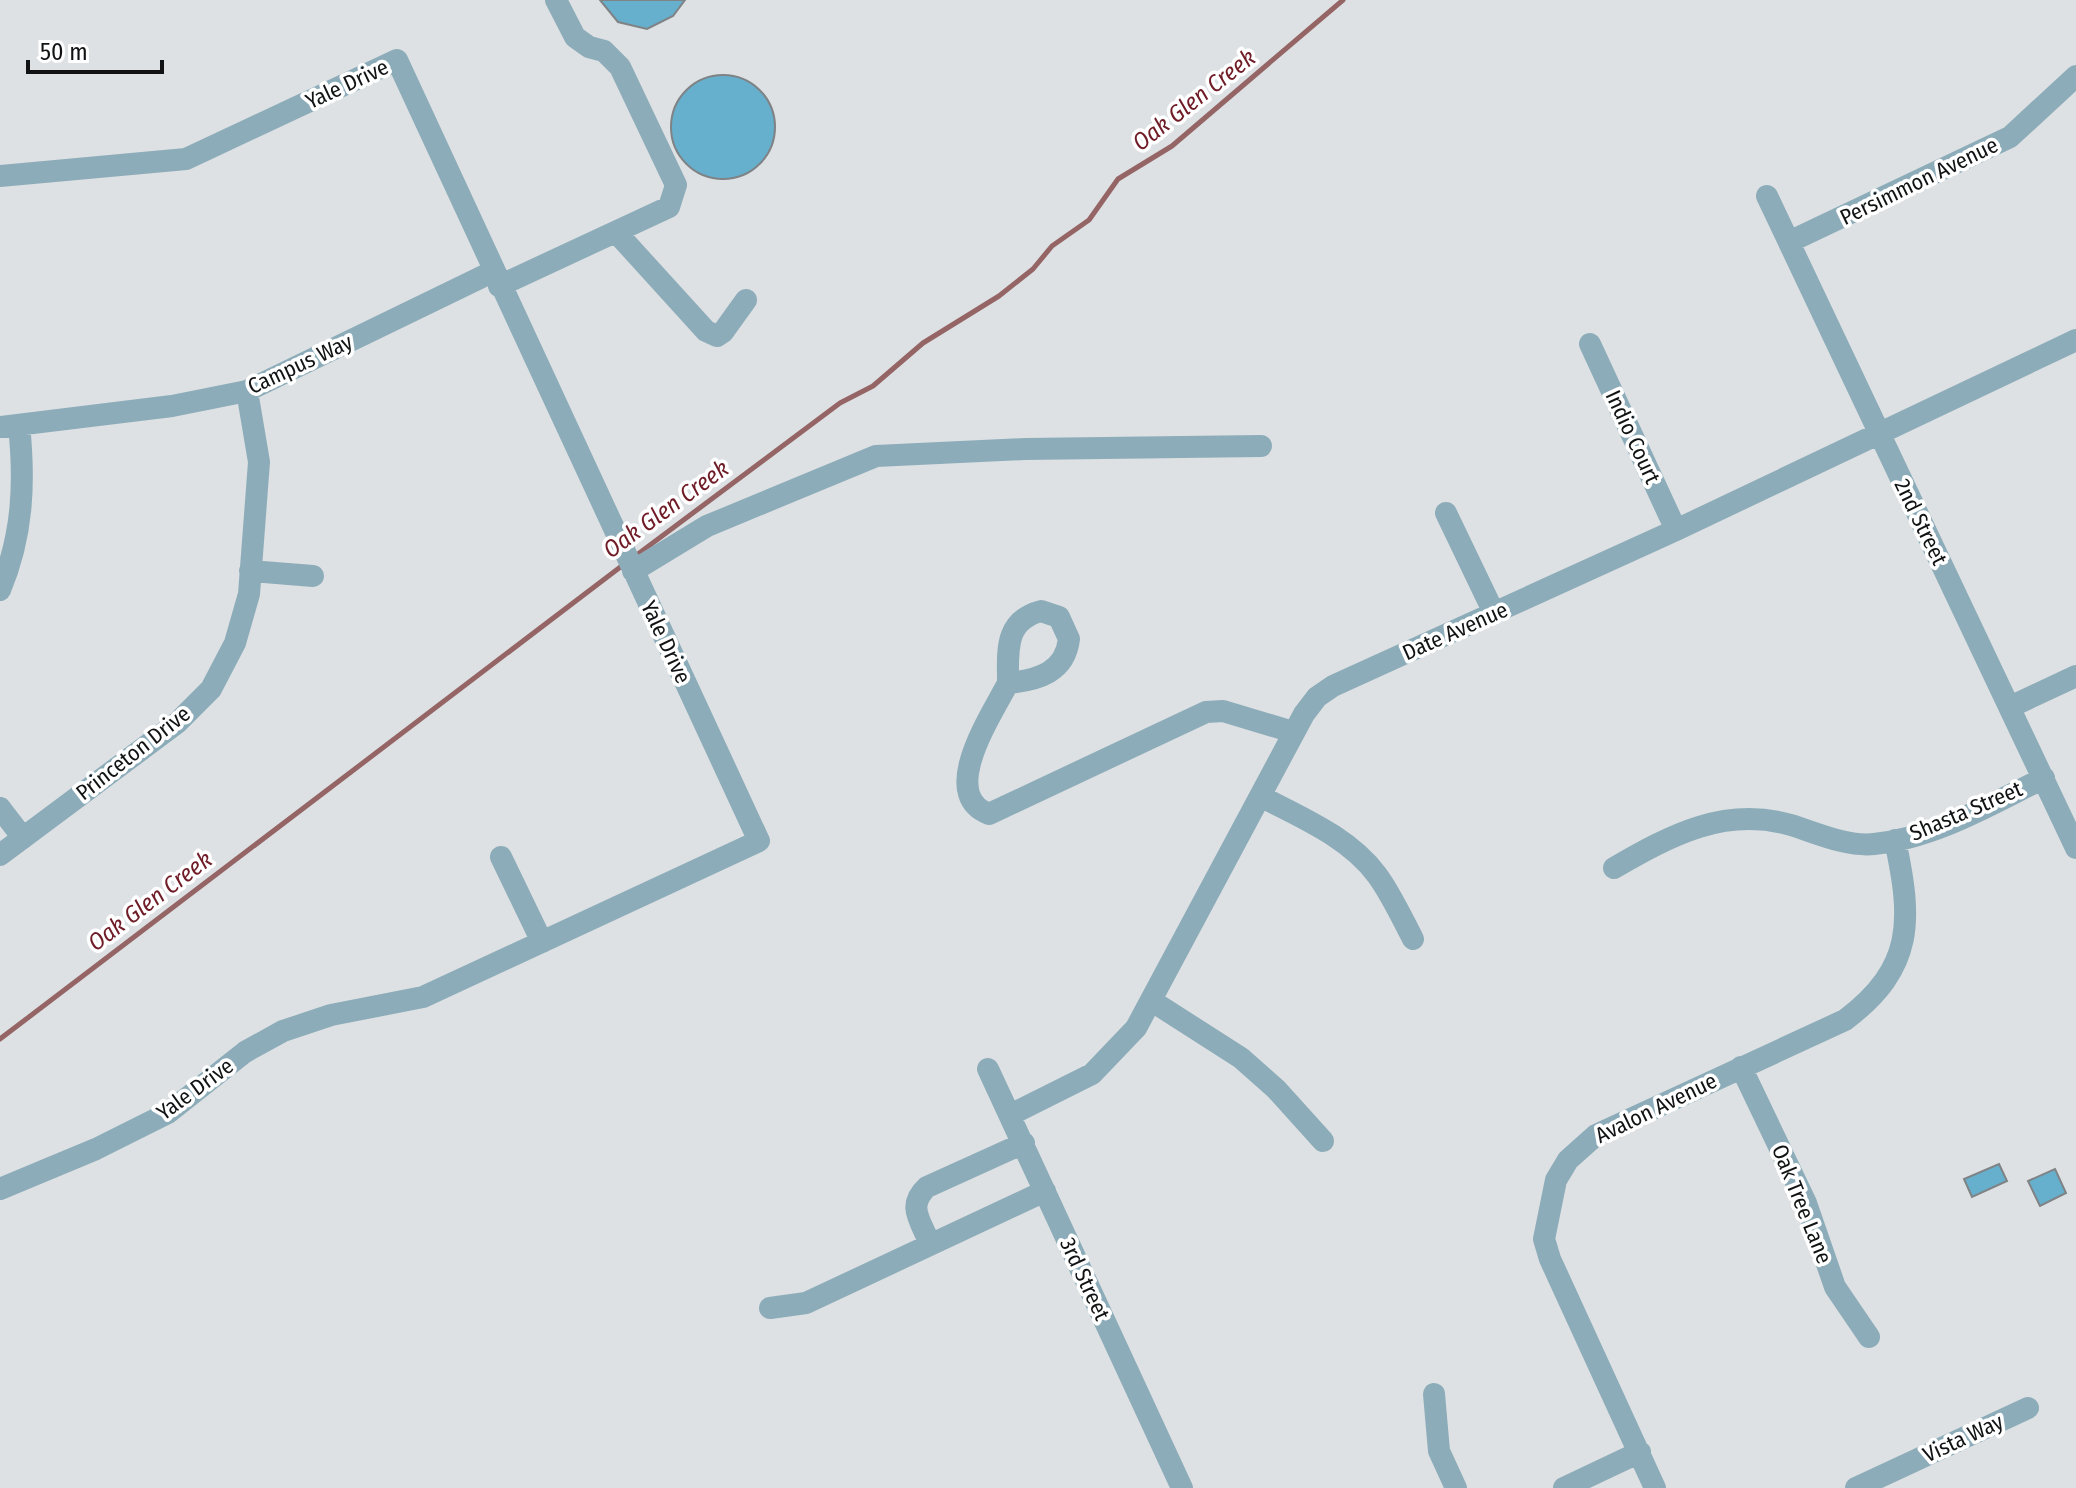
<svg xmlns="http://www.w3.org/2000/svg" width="2076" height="1488" font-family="'Fira Sans Condensed',sans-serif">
	<rect width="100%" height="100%" fill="#dde1e3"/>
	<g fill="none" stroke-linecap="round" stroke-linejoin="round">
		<path stroke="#956566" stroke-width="5" d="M634,557L840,403L873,386L923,343L999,296L1033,269L1052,246L1089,220L1118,179L1172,146L1343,0
			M0,1039L623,565"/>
	</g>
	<path fill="#66b0ce" stroke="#7f8385" stroke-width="2" d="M600,0H685L673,16L647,29L618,22Z
		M671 127a52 52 0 1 1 104 0a52 52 0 1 1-104 0Z
		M1999,1164L2007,1181L1972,1197L1964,1179Z
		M2055,1169L2066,1193L2040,1206L2028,1181Z"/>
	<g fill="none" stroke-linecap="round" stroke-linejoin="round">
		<path stroke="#8dacb9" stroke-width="22" d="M0,176L186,159L397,60L759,841L423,997L331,1015L283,1031L245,1052L168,1113L96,1149L0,1189
			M1767,196L2076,848
			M616,232L706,331L717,336L723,332L746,300
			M1789,242L2010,137L2076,76
			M499,286L669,207L676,185L620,67L604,51L589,47L575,37L556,0
			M1590,344L1676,530
			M0,427L172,406L247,391L492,272
			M1446,513L1494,613
			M250,571L313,576
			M633,571L707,526L876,456L1025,449L1261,446
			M0,590C23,535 25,483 19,425
			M1008,683C1008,651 1004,621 1041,611L1059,617L1069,639C1065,672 1039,680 1008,683C993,713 937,794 989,814L1206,712L1223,711L1293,732
			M2010,707L2076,676
			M1260,796C1300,817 1349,837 1377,875C1391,894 1402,918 1413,939
			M0,808L23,838
			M0,855L177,723L211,689L235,643L249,594L259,462L247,391
			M501,857L542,942
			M1614,868C1671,835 1725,806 1791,825C1817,833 1847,847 1874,844C1935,838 1991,804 2044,778
			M1152,1001L1241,1058L1276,1089L1323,1141
			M1741,1067L1806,1203L1835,1287L1869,1337
			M988,1069L1182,1488
			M1010,1115L1092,1074L1136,1028L1304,714L1317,697L1333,686L1676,530L2076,340
			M930,1244C921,1221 906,1206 927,1187L1024,1143
			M770,1308L806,1303L1045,1191
			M1434,1394L1439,1451L1456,1488
			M1564,1488L1640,1452
			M1655,1488L1550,1259L1544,1239L1556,1180L1568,1160L1596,1135L1845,1020C1915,967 1912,920 1895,840
			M1856,1488L2028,1408"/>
	</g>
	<g text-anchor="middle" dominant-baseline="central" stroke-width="7" stroke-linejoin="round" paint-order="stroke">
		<g font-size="22" fill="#111213" stroke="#fff">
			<text transform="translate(347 84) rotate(-25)">Yale Drive</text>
			<text transform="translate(1919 181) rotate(-26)">Persimmon Avenue</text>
			<text transform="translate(300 364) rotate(-25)">Campus Way</text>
			<text transform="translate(1633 437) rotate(65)">Indio Court</text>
			<text transform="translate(1921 522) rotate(64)">2nd Street</text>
			<text transform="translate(1455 631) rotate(-24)">Date Avenue</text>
			<text transform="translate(666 642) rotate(65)">Yale Drive</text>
			<text transform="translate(133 753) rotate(-38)">Princeton Drive</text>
			<text transform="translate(1966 811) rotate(-23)">Shasta Street</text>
			<text transform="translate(195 1089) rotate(-36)">Yale Drive</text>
			<text transform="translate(1656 1108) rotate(-26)">Avalon Avenue</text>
			<text transform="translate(1802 1204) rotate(68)">Oak Tree Lane</text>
			<text transform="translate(1085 1279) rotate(65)">3rd Street</text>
			<text transform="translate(1963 1438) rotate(-25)">Vista Way</text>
		</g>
		<g font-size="24" font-style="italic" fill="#6f1c27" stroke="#fff">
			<text transform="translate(1194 100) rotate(-38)">Oak Glen Creek</text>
			<text transform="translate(666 509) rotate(-36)">Oak Glen Creek</text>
			<text transform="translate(150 901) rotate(-37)">Oak Glen Creek</text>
		</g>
	</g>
	<path d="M28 60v12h134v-12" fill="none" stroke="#111213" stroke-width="4"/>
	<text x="40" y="60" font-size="24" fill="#111213" stroke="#ffffff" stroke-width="6" paint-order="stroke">50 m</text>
</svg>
